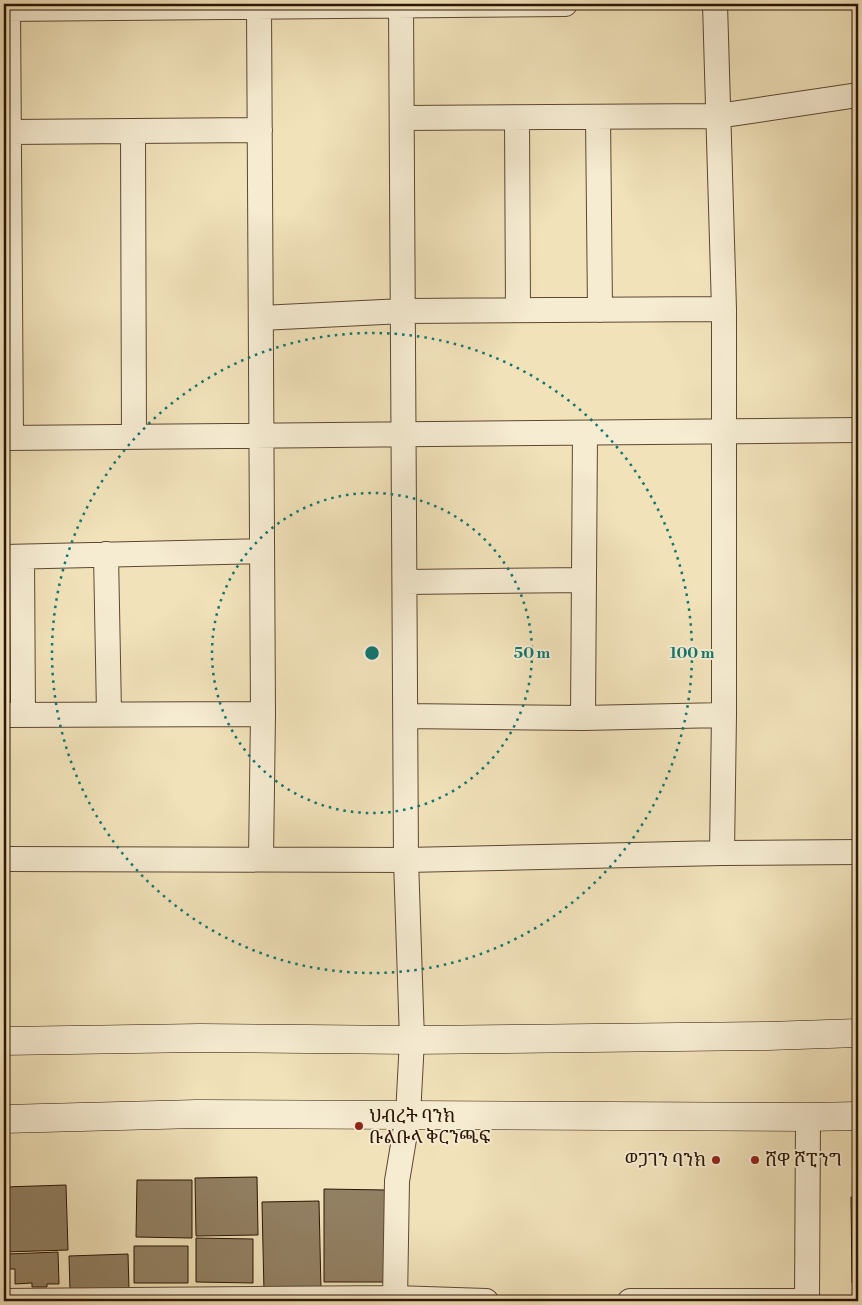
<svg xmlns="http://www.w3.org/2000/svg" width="862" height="1305" font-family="'Libre Bodoni','Noto Serif Ethiopic',serif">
	<rect width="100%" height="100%" fill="#f1e2ba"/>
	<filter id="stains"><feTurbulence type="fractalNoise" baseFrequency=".004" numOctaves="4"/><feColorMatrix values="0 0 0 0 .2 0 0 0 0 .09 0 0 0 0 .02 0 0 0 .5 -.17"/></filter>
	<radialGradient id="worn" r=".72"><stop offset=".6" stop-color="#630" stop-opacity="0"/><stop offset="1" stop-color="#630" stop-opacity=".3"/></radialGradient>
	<path fill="#928063" stroke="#2c1505" d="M257,1177L258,1235L196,1236L195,1178Z
		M137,1180H192V1238L136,1237Z
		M66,1185L68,1250L4,1252V1187Z
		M324,1189L386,1190L385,1282H324Z
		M851,1197H858V1283H852Z
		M319,1201L321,1290L264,1292L262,1202Z
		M196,1238L253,1239V1283L196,1282Z
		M134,1246H188V1283H134Z
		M58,1252L59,1284H47V1287H32V1283L15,1284V1269H8V1254Z
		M128,1254L129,1289L70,1291L69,1256Z"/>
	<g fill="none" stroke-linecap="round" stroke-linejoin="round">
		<defs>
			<path id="street" d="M715,4L724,309V715L722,853L858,852
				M259,7L263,714L261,859
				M4,9L565,4
				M8,9L11,438
				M598,117L600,310
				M402,118L718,116L858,95
				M517,118L518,310
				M133,131L134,437
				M9,132L260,130
				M261,318L403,311L724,309
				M4,438L858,430
				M106,554L109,713
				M4,557L262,551
				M22,557L23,715
				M405,582L583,580
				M4,715L263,714
				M406,716L583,718L724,715
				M583,718L585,433
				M4,859L406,860L722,853
				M4,1301L395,1298L486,1301
				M395,1301L397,1181L408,1115L412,1040L406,860L401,5
				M630,1301H807
				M807,1301L808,1117"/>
			<path id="secondary" d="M4,1041L200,1038L412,1040L768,1036L858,1033
				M4,1119L197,1114L808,1117L858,1116"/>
		</defs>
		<use href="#street" stroke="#5d4832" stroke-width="26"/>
		<use href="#secondary" stroke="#2c1505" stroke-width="29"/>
		<use href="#street" stroke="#f6ecd2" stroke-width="24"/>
		<use href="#secondary" stroke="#f6ecd2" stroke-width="28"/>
	</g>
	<g fill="none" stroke="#0f766e" stroke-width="2.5" stroke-dasharray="2.5 5">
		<circle cx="372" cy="653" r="160"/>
		<circle cx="372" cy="653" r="320"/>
	</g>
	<g fill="#8f2418" stroke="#f6ecd2" stroke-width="2">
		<circle cx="359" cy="1126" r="5"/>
		<circle cx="716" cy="1160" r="5"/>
		<circle cx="755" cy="1160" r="5"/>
	</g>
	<g text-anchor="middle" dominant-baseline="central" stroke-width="4" stroke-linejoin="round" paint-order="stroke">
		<g font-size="18" fill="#2c1505" stroke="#f6ecd2" text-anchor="start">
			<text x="369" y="1116">ህብረት ባንክ<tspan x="369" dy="21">ቡልቡላ ቅርንጫፍ</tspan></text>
			<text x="706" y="1160" text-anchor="end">ወጋገን ባንክ</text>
			<text x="765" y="1160">ሸዋ ሾፒንግ</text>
		</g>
	</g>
	<circle cx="372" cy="653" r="8" fill="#0f766e" stroke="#f6ecd2" stroke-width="2.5"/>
	<g font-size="15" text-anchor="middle" font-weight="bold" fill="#0f766e" stroke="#f6ecd2" stroke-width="4" stroke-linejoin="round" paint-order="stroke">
		<text x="532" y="658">50 m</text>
		<text x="692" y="658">100 m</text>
	</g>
	<rect width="862" height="1305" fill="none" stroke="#f1e2ba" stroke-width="20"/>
	<rect x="5" y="5" width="852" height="1295" fill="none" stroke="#2c1505" stroke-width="2.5"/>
	<rect x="10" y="10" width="842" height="1285" fill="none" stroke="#2c1505"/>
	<rect width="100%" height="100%" filter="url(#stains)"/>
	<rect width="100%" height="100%" fill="url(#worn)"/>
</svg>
